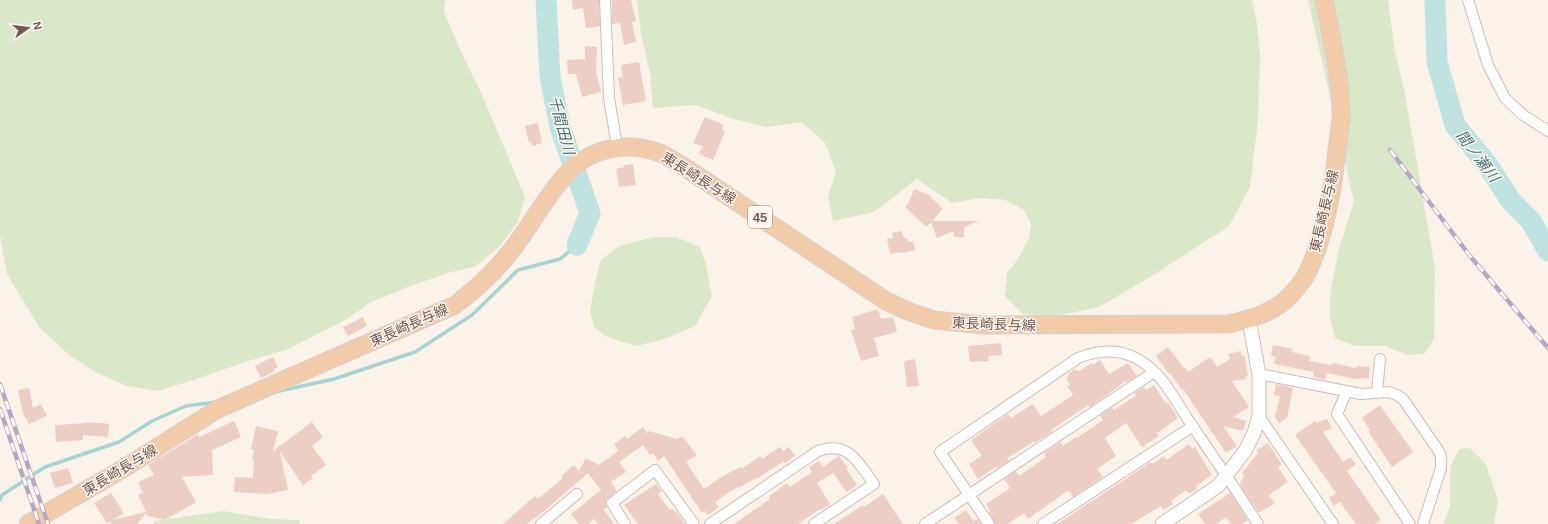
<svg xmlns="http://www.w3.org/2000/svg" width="1548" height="524" font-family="Arial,'Noto Sans JP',sans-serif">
	<rect width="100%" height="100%" fill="#fbf2ea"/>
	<path fill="#dae7c9" d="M0,0H445L444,12L459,47L482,95L525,197L518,222L499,247L474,267L451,272L408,287L371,302L347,319L288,349L242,363L194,380L157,391L127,386L97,373L69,355L39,327L7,274L0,235Z
		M637,0H1252L1257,24L1260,55L1258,121L1250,187L1229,226L1155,274L1099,307L1055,316L1023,314L1005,296L1007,273L1018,259L1029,238L1031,224L1024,210L1005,200L979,198L952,203L917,179L874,212L833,221L828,196L836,172L825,143L802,122L766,127L734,119L695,105L653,108L650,73L641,34Z
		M1308,0H1388L1395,52L1404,89L1435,267L1434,339L1424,354L1407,355L1385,346H1355L1335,338L1330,318V296L1338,252L1354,202Z
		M653,237H676L700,247L706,264L712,296L695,326L667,338L637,346L607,337L594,327L590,310L597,274L601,260L619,246Z
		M1470,448L1486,464L1498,501L1494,524H1443L1450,507V467L1459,449Z
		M224,511L271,519L299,520L300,524H153L155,521Z"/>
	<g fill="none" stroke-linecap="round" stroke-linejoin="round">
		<path stroke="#a7d3d3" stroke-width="3.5" d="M275,392L334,379L415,352L472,315L518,270L560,259L577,245
			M0,500L2,495L45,467L119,442L152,421L186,406L216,402"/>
		<path stroke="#c0e3e2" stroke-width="21" d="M546,0L550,77L560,127L590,213L577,245
			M1435,0L1437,62L1455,125L1487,164L1511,201L1531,221L1548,251"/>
	</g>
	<path fill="#edcec4" d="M572,0H599L600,26L586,28L583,8L573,10Z
		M612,0H631L636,21L632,22L636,42L624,45L620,23L612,24Z
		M585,46L597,47L596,71L601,92L582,97L576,74H568L567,60L585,59Z
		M639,62L646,101L623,105L618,78L623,77L621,65Z
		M705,117L724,125L722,130L725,132L713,160L699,154L703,146L693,143Z
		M538,123L542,143L532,146L531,141L529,142L525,126Z
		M633,164L636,185L619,187L616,169L624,167V165Z
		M914,189L929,195L943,209L932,221H979L964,227V237H954V231L937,238L931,222L926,227L905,207L909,202Z
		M902,231L904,238H907L908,242L913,241L915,250L902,253V252L890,254L887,239L893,238L892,233Z
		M878,309L881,319L893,317L897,332L874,338L879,356L861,361L851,330L855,329L852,317Z
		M363,317L367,326L348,336L343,327Z
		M1001,343L1002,355L988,356L989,361L970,362L968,346Z
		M1273,345L1293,349L1292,352L1310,356L1309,361L1332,365L1333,363L1356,368L1357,366L1370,367L1369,378L1355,379L1327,373L1325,380L1313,377L1314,372L1274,364L1276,357L1271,356Z
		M1168,347L1184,368H1185L1188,372L1210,357L1217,367L1230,359L1228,354L1241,351L1242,356H1245L1248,376H1246V379L1232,381L1249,407L1233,417L1246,421L1243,431L1223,426L1237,446L1226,453L1183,389L1182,390L1170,373L1169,374L1156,356Z
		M273,357L278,367L274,369L275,371L261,378L255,366Z
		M915,359L919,386L907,387L904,361Z
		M1100,360L1109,374L1128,363L1137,376L1127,382L1126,381L1093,405L1090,407L1088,405L1051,430L1052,432L1036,442H1033L1023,448L1007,458L1009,461L997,468L996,467L978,479L969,464L982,456L971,440L1008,414L1011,418L1033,404L1041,416L1043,415L1073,395L1067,386L1070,385L1066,378L1069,376L1068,374L1075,369L1076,371L1078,370L1079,371L1092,363L1093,365Z
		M1276,384L1293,388L1287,418L1279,423L1275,417L1280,396L1274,395Z
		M1154,385L1166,404L1168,403L1178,418L1157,433L1159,436L1142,447L1126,423L1105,438L1116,456L1097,469L1103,477L1073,497L1069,491L1066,492L1028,519L1024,513L1007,524H995L989,512L990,511L986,504L1010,488L1004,479L1016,471L1019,476L1046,457L1044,453L1060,442L1063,446L1076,437L1077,438L1103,420L1100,416L1112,407L1114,410L1136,396L1134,393L1144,387L1146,390Z
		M29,388L33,408L41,404L47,416L29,424L23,414L18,390Z
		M1380,405L1413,452L1392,467L1368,431L1370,430L1362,418Z
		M1327,419L1332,428L1323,432L1343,462L1350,457L1356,464L1347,471L1381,520L1375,524H1356L1340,502L1334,506L1329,498L1336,493L1295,435L1315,421L1317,423Z
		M234,421L241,437L212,450L213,475L182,477L196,502L165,520L148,516L146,513L137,524H111V521L107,523L94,503L111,493L124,513L113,520L146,512L138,495L143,493L138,482L154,475L148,465L198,434L199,437Z
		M87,422L109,424L108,437L83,435V440L56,442L55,425L87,423Z
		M312,422L323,437L312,446L326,465L311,476L313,478L303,485L280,452L288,490L267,494L234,492L235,477L253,478L254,459H252L254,450L251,449L256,426L278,431L273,451Z
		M643,427L647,433L649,431L677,439L682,436L697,455L686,462L704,489L723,476L741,467L742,469L760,456L762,459L780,447L783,451L789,447L795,456L785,463L784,461L758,478V477L738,488L737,487L715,502L719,507L708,515L705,511L702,513L664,456L658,461L653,453L650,455L643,445L619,462L626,472L611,482L617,491L606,500L607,507L604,510L614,524H598L594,519L588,524H579L571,514L601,490L588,473L536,518L535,517L527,524H503L535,496L538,499L563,478L561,476L574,465L579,471L586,458L599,465L618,451L614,444L625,436L627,439Z
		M1268,443L1282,465L1278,467L1288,482L1269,495L1275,503L1259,513L1240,485L1241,484L1240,482L1244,477L1242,473L1258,453L1257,450Z
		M1189,444L1192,449L1195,447L1212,475L1196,486L1197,489L1189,494L1186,490L1171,501L1173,504L1163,510L1161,506L1131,524H1057L1151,462L1152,464L1164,456L1166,460Z
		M839,456L848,468L846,469L857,485L847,492L833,473L817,483L830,504L821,510L820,509L798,524H734L770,499L769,496L787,483L790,487L812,472L809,467L819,461L823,467Z
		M68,468L73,483L55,488L50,473Z
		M656,484L662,491L658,494L670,510L672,508L675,512L676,511L685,524H638L624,505Z
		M1230,493L1248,520L1242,524H1231L1226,517L1216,524H1205L1198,514Z
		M883,494L903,524H834L863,505L864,507Z
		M966,510L973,521L978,519L981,524H959L954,518Z"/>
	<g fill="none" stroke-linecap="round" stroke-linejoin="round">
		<defs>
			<path id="minor" d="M605,0L609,98L617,146
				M1468,0L1488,65L1505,98L1523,115L1548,131
				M1259,374L1361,394L1389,392L1397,395L1403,399L1440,453L1441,459V468L1423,524
				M1347,391L1337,414L1410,524
				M1377,393L1380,359
				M1259,416L1333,524
				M541,524L577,494
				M625,524L612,503L655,470L694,524
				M710,524L818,451C848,440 859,463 874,484L814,524
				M925,524L1154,372
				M989,524L940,452L1078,358C1103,348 1128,349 1149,367C1165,380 1176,401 1187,418C1211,453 1235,488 1258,524
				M1043,524L1193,426"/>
			<path id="tertiary" d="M1162,524L1218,486L1245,451L1254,433L1259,416V374L1249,320"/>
			<path id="primary" d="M28,524L121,470L218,409L455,305C479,287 499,268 517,243C534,220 557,178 580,162C604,145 634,143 660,153C670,157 680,165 689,170L886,301L910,312L934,320L984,325L1228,324C1251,319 1273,313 1290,296C1296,289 1305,279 1308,271C1326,234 1334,182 1338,141C1339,131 1342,121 1341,111C1340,74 1331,37 1324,0"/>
		</defs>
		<use href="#minor" stroke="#cebbb4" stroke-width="12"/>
		<use href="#tertiary" stroke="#cebbb4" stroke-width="15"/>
		<use href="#primary" stroke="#d8d0ce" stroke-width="19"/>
		<use href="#minor" stroke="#fff" stroke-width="10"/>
		<use href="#tertiary" stroke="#fff" stroke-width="13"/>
		<use href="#primary" stroke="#f2ccaa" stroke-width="17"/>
		<defs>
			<path id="rail" d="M1390,150L1470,256L1548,348
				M0,384L48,524
				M0,409L39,524"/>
		</defs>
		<use href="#rail" stroke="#b3a9c4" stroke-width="4.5"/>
		<use href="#rail" stroke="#fdf6f0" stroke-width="3" stroke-dasharray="9" stroke-linecap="butt"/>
	</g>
	<g text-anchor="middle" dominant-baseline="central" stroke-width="3" stroke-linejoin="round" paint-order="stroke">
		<rect fill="#fdf6f0" stroke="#9c8780" stroke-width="1" x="748" y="206" width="24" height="22" rx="3"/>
		<g font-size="13" font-weight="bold" fill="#735750">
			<text x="760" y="217">45</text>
		</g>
		<g font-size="14" fill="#735750" stroke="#fdf6f0">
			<text transform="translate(699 178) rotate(32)">東長崎長与線</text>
			<text transform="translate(1324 211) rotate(-77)">東長崎長与線</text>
			<text transform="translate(994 324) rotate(2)">東長崎長与線</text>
			<text transform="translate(409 325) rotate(-24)">東長崎長与線</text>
			<text transform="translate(120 470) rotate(-31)">東長崎長与線</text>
		</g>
		<g font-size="15" font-style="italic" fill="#457676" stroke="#fdf6f0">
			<text transform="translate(562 125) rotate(75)">千間田川</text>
			<text transform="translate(1478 156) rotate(53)">間ノ瀬川</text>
		</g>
	</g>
	<g transform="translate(28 28) rotate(76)" stroke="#fdf6f0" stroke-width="3" paint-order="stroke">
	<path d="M0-3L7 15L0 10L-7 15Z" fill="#735750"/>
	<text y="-6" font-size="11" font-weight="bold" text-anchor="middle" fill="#735750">N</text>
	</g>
</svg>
